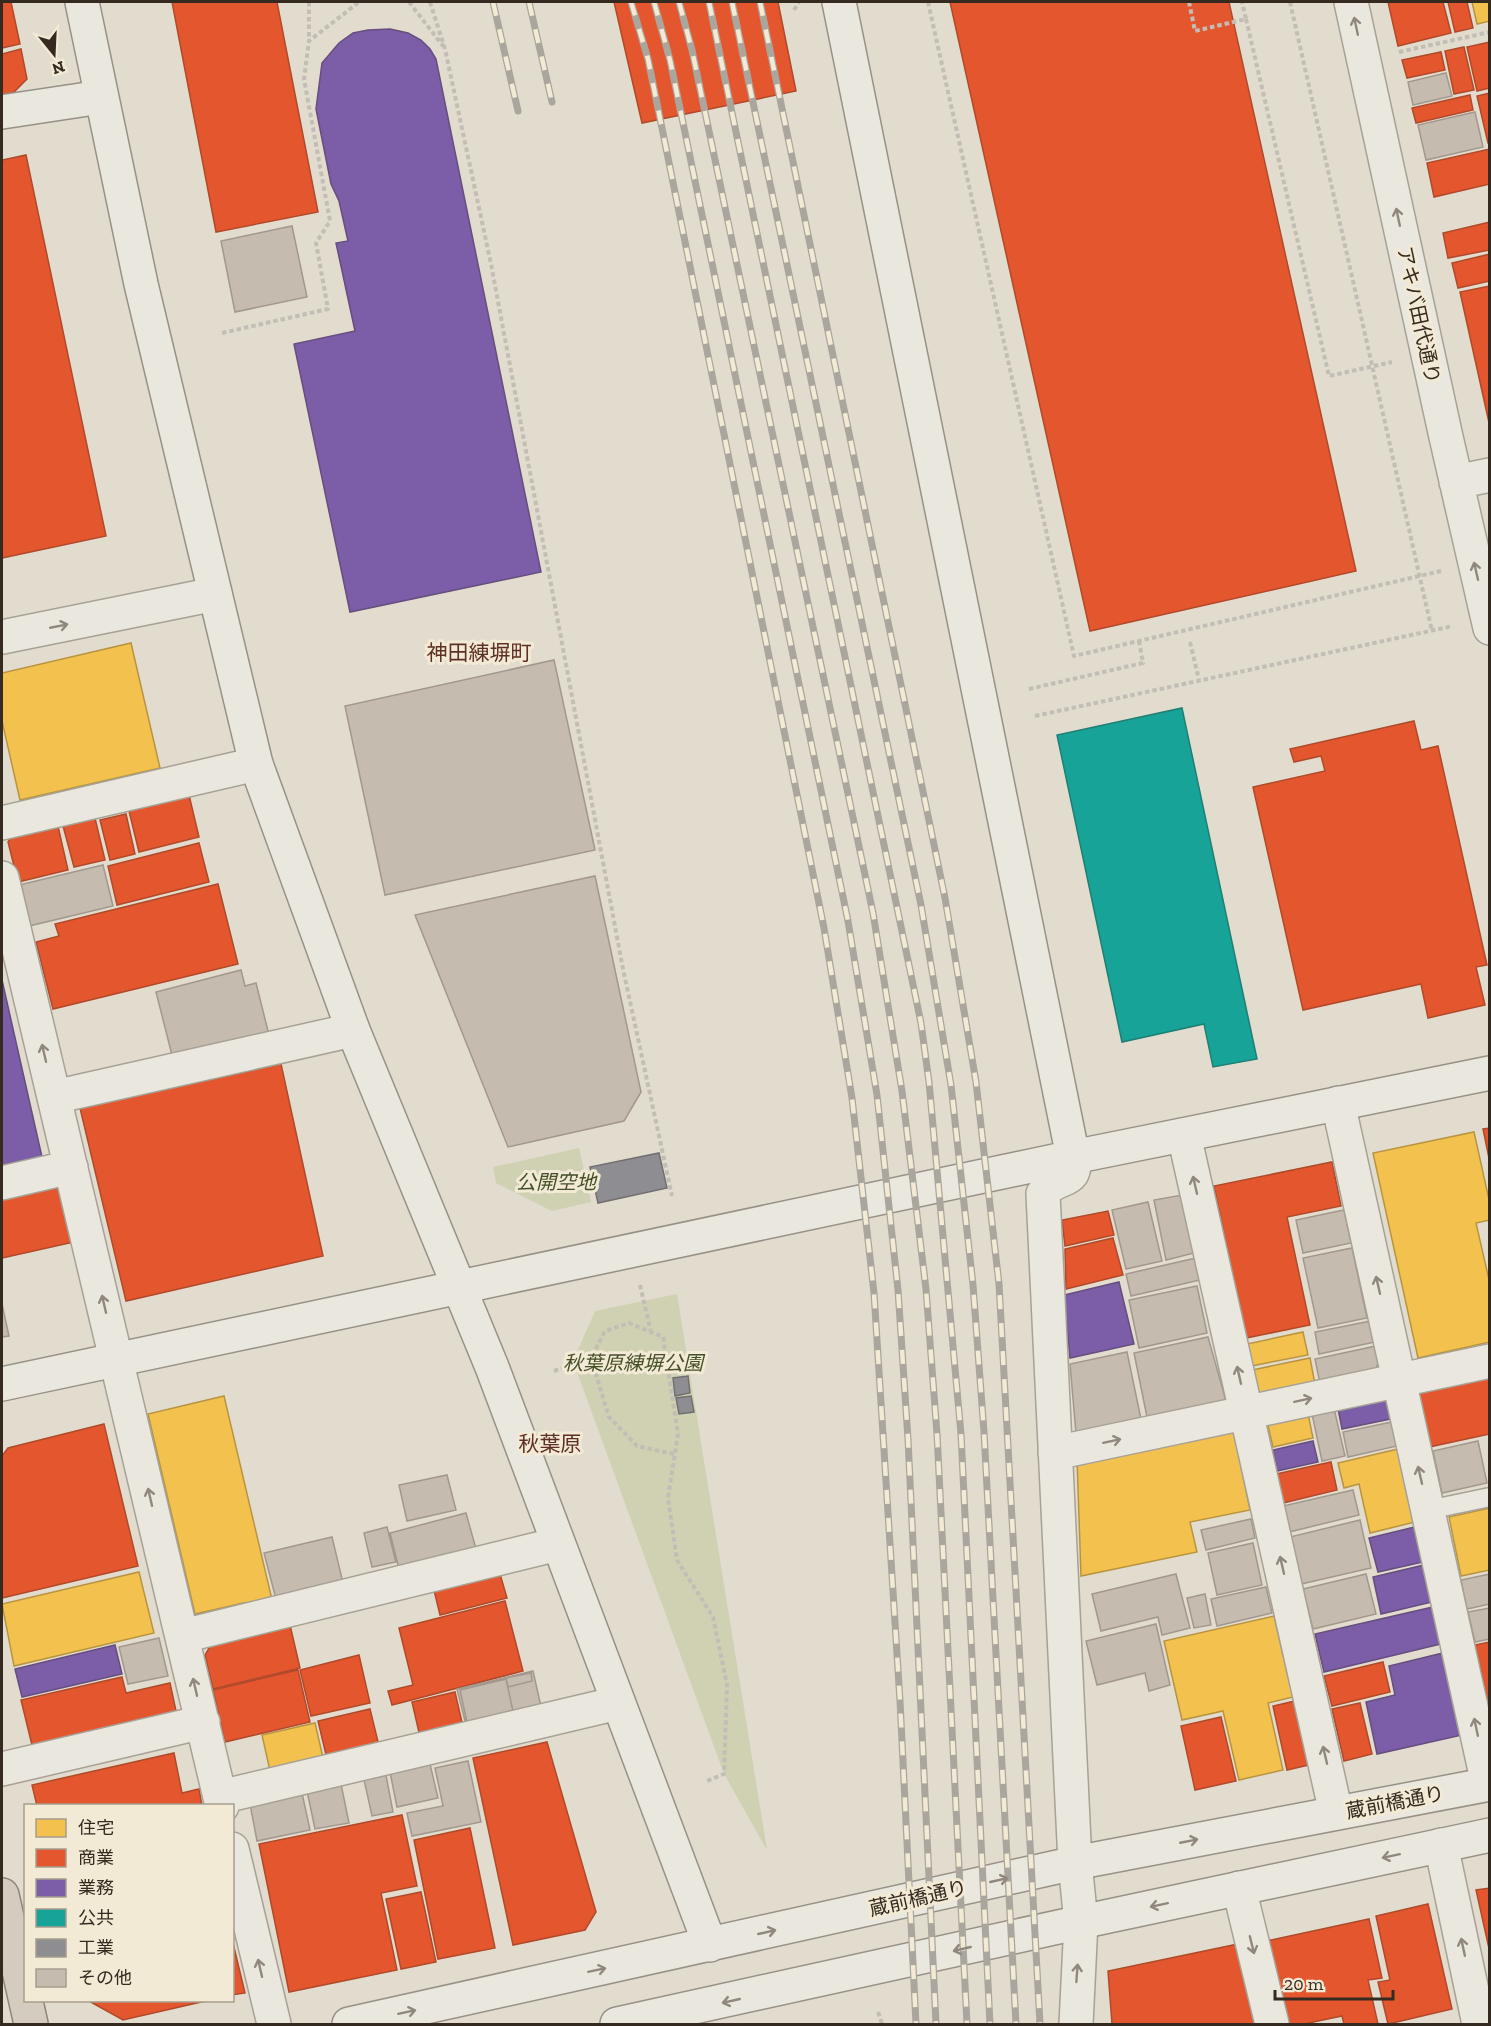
<svg xmlns="http://www.w3.org/2000/svg" width="1491" height="2026" font-family="'Zilla Slab','Noto Sans JP',serif">
	<rect width="100%" height="100%" fill="#e2dcce"/>
	<path fill="#d0d0b2" d="M579,1148L591,1202L552,1211L496,1183L493,1167Z
		M677,1294L767,1850L724,1774L573,1361L595,1311Z"/>
	<path fill="#f2c14e" stroke="#b99440" stroke-width="1.5" d="M1472,2H1490V21L1477,24Z
		M131,643L160,768L20,800L2,721V673Z
		M1474,1132L1490,1204V1220L1476,1223L1490,1284V1342L1418,1358L1373,1153Z
		M1303,1332L1308,1355L1251,1366L1247,1344Z
		M1310,1358L1315,1384L1258,1396L1252,1370Z
		M224,1396L273,1604L246,1611L244,1603L195,1614L148,1414Z
		M1307,1409L1313,1438L1273,1447L1266,1417Z
		M1233,1426L1250,1510L1190,1522L1197,1552L1081,1576L1077,1459Z
		M1398,1449L1415,1522L1370,1533L1359,1484L1344,1488L1338,1463Z
		M1490,1508V1570L1461,1576L1449,1517Z
		M139,1572L154,1633L14,1666L2,1604Z
		M1274,1616L1293,1697L1268,1703L1283,1770L1239,1780L1223,1711L1182,1720L1164,1641Z
		M315,1723L324,1762L271,1775L262,1735Z"/>
	<path fill="#e4572e" stroke="#b04a2a" stroke-width="1.5" d="M2,2H11L20,44L2,48Z
		M172,2H277L318,212L216,232Z
		M614,2H778L796,91L642,123Z
		M950,2H1229L1356,571L1090,631Z
		M1388,2H1443L1451,33L1398,46Z
		M1448,2H1467L1473,28L1455,32Z
		M1490,42V88L1477,91L1467,47Z
		M1464,47L1474,90L1454,94L1445,51Z
		M21,49L27,79L13,93L2,96V54Z
		M1441,52L1445,70L1407,78L1402,60Z
		M1490,93V143H1488L1477,96Z
		M1470,95L1473,110L1416,123L1412,108Z
		M1490,149V184L1434,197L1427,163Z
		M26,155L106,536L2,558V160Z
		M1490,222V250L1448,258L1443,233Z
		M1490,254V281L1458,288L1452,263Z
		M1490,286V427L1460,292Z
		M1414,721L1421,750L1438,746L1487,965L1476,967L1485,1005L1428,1018L1421,984L1303,1010L1253,787L1325,771L1321,756L1294,762L1290,749Z
		M189,795L199,837L139,852L129,811Z
		M94,814L105,860L74,867L62,822Z
		M126,814L135,854L110,860L100,820Z
		M57,822L68,870L18,882L8,842L14,834Z
		M199,843L209,882L117,905L108,866Z
		M218,884L238,964L53,1009L36,942L59,936L55,924Z
		M281,1064L323,1256L126,1301L80,1108Z
		M1490,1128V1163L1483,1129Z
		M1332,1162L1341,1206L1287,1217L1310,1325L1246,1338L1214,1186Z
		M60,1180L74,1242L2,1258V1193Z
		M1108,1211L1114,1235L1065,1246L1062,1220Z
		M1113,1238L1123,1275L1066,1289L1065,1249Z
		M1490,1373V1434L1429,1447L1417,1395L1425,1387Z
		M104,1424L138,1566L2,1598V1456L8,1448Z
		M1331,1462L1337,1490L1283,1503L1276,1474Z
		M500,1574L507,1598L440,1615L434,1590Z
		M505,1601L523,1671L392,1705L388,1691L413,1685L399,1628Z
		M290,1625L300,1668L213,1689L205,1655L212,1643Z
		M1490,1642V1712L1475,1645Z
		M359,1655L370,1703L311,1716L300,1670Z
		M1383,1662L1390,1692L1332,1706L1324,1676Z
		M298,1670L310,1722L225,1742L213,1690Z
		M122,1677L126,1693L170,1683L176,1711L32,1745L21,1700Z
		M455,1692L464,1731L421,1741L412,1702Z
		M1295,1701L1309,1765L1287,1770L1273,1706Z
		M1360,1703L1372,1754L1344,1761L1332,1709Z
		M370,1709L380,1750L328,1763L318,1721Z
		M1221,1717L1236,1781L1195,1790L1181,1726Z
		M547,1742L596,1912L585,1930L513,1945L473,1758Z
		M174,1753L182,1793L199,1789L202,1806H37L32,1785Z
		M402,1815L417,1886L381,1893L397,1970L289,1992L259,1844Z
		M470,1828L495,1948L438,1959L414,1840Z
		M1490,1888V1953L1476,1890Z
		M421,1892L436,1962L401,1969L386,1899Z
		M1428,1904L1452,2009L1388,2024L1378,1982L1390,1980L1376,1916Z
		M1369,1919L1382,1978L1368,1980L1378,2024H1344L1342,2016L1304,2024H1285L1266,1941Z
		M232,1939L245,1993L232,1995Z
		M1243,1943L1261,2024H1112L1108,1971Z
		M87,2000H210L123,2020Z"/>
	<path fill="#7b5ea7" stroke="#664e7e" stroke-width="1.5" d="M390,29L408,33L421,40L430,49L436,59L541,572L350,612L294,344L355,331L336,243L348,241L339,201L331,184L316,109L322,63L339,43L353,33L368,30Z
		M2,980L42,1157L2,1166Z
		M1119,1282L1134,1344L1070,1358L1064,1295Z
		M1385,1393L1391,1419L1342,1429L1337,1404Z
		M1313,1441L1318,1462L1277,1471L1273,1450Z
		M1415,1527L1423,1562L1378,1572L1369,1538Z
		M1424,1565L1432,1602L1381,1614L1373,1577Z
		M1433,1607L1441,1644L1324,1672L1315,1634Z
		M115,1645L122,1674L22,1697L15,1669Z
		M1443,1653L1462,1735L1377,1754L1366,1702L1395,1695L1389,1666Z"/>
	<path fill="#17a398" stroke="#207f74" stroke-width="1.5" d="M1182,708L1257,1059L1213,1067L1204,1024L1122,1042L1057,735Z"/>
	<path fill="#8d8d92" stroke="#736f70" stroke-width="1.5" d="M659,1153L667,1188L598,1203L590,1167Z
		M688,1376L690,1393L675,1396L673,1378Z
		M691,1396L694,1412L679,1414L676,1398Z"/>
	<path fill="#c5bbaf" stroke="#a2988e" stroke-width="1.5" d="M1446,73L1452,96L1413,105L1408,82Z
		M1475,112L1483,147L1426,160L1418,125Z
		M292,226L307,297L235,312L221,241Z
		M554,660L595,850L385,895L345,706Z
		M103,865L113,906L29,926L19,885Z
		M595,876L641,1092L624,1121L508,1147L415,915Z
		M241,970L245,986L256,983L270,1039L174,1063L156,992Z
		M1182,1195L1194,1253L1166,1260L1154,1200Z
		M1148,1202L1162,1261L1126,1269L1112,1210Z
		M1344,1210L1351,1243L1303,1253L1296,1220Z
		M1352,1248L1367,1318L1318,1328L1303,1258Z
		M1196,1258L1200,1280L1131,1296L1126,1274Z
		M1197,1286L1207,1333L1139,1348L1129,1300Z
		M2,1304L9,1336L2,1337Z
		M1371,1321L1375,1342L1319,1354L1315,1332Z
		M1208,1337L1226,1401L1147,1417L1134,1353Z
		M1376,1346L1379,1360L1375,1372L1320,1383L1315,1359Z
		M1127,1352L1141,1419L1076,1433L1070,1364Z
		M1333,1404L1345,1456L1322,1461L1311,1409Z
		M1392,1422L1397,1446L1348,1457L1343,1432Z
		M1478,1441L1487,1483L1442,1493L1433,1451Z
		M447,1475L456,1510L407,1521L399,1485Z
		M1353,1490L1359,1515L1289,1532L1283,1506Z
		M466,1513L476,1549L399,1569L390,1533Z
		M1251,1519L1255,1538L1206,1550L1201,1530Z
		M1360,1520L1371,1568L1301,1584L1290,1537Z
		M387,1527L396,1562L372,1567L364,1533Z
		M332,1537L343,1583L276,1599L264,1553Z
		M1253,1543L1262,1585L1217,1595L1208,1553Z
		M1176,1574L1190,1628L1162,1635L1158,1617L1101,1631L1092,1594Z
		M1366,1574L1376,1614L1313,1629L1303,1589Z
		M1490,1574V1604L1467,1609L1461,1580Z
		M1266,1587L1272,1613L1217,1626L1211,1599Z
		M1205,1594L1211,1625L1194,1628L1187,1598Z
		M1490,1608V1639L1475,1642L1468,1612Z
		M1156,1624L1170,1685L1149,1691L1145,1673L1097,1685L1086,1641Z
		M159,1638L168,1676L128,1684L119,1647Z
		M533,1671L542,1711L467,1729L457,1689Z
		M531,1673L532,1681L508,1687L506,1678Z
		M506,1679L514,1716L468,1727L460,1690Z
		M468,1761L481,1822L412,1836L407,1813L443,1806L435,1768Z
		M430,1764L438,1798L397,1807L390,1772Z
		M385,1770L393,1812L372,1816L363,1775Z
		M341,1784L349,1823L315,1829L307,1791Z
		M302,1793L310,1830L257,1841L250,1804Z"/>
	<g fill="none" stroke-linecap="round" stroke-linejoin="round">
		<defs>
			<path id="lane" d="M1428,1510L1490,1497"/>
			<path id="street" d="M1351,2L1446,437L1490,628
				M1456,482L1490,475
				M2,637L215,594
				M2,823L256,764
				M2,878L222,1806
				M54,1097L353,1030
				M1338,1103L1488,1784
				M1184,1135L1336,1813
				M1073,1157C1078,1182 1062,1176 1049,1187C1046,1189 1045,1192 1043,1194L1075,1863L1081,1922L1076,2024
				M2,1183L71,1167
				M1055,1453L1490,1361
				M183,1636L558,1544
				M2,1769L203,1722
				M220,1797L618,1703
				M1441,1845L1479,2024
				M232,1849L274,2024
				M1239,1888L1272,2024"/>
			<path id="secondary" d="M82,2L141,284L256,764L353,1030L492,1367L710,1945
				M839,2L1073,1157
				M2,112L101,97
				M2,1384L1073,1157L1490,1073
				M349,2024L1075,1863L1490,1784
				M617,2024L1081,1922L1490,1835"/>
			<path id="highway" d="M2,1895L31,2024"/>
		</defs>
		<use href="#lane" stroke="#a7a196" stroke-width="21"/>
		<use href="#street" stroke="#a7a196" stroke-width="36"/>
		<use href="#secondary" stroke="#979187" stroke-width="36"/>
		<use href="#highway" stroke="#8d877d" stroke-width="36"/>
		<path stroke="#c3beb5" stroke-width="4" stroke-dasharray="4.5 3" stroke-linecap="butt" d="M309,2V40
			M409,2L443,46
			M430,2L445,49L491,264L623,969L672,1196
			M928,2L1074,656L1441,571
			M1189,2L1195,31L1246,19L1242,2
			M1290,2L1432,631
			M794,10L799,2
			M1246,19L1329,376L1392,362
			M1399,52L1490,32
			M222,333L328,309L316,243L330,221L304,79L309,41L359,2
			M1190,642L1199,680
			M1029,689L1143,663L1139,641
			M1035,716L1453,626
			M640,1285L651,1332
			M554,1371L591,1358
			M674,1454L637,1446L609,1417L591,1358L605,1331L629,1323L663,1337L678,1434L668,1498L677,1560L713,1617L727,1685L724,1774L707,1781
			M878,2012L882,2024"/>
		<use href="#lane" stroke="#eae7de" stroke-width="18"/>
		<use href="#street" stroke="#eae7de" stroke-width="33"/>
		<use href="#secondary" stroke="#eae7de" stroke-width="33"/>
		<use href="#highway" stroke="#d4ccbf" stroke-width="33"/>
		<defs>
			<path id="rail" d="M493,2L518,111
				M529,2L552,102
				M631,2L648,59L824,928L852,1098L874,1293L900,1701L916,2024
				M654,2L670,60L848,921L877,1095L898,1290L908,1439L936,2024
				M679,2L692,50L873,913L902,1091L926,1289L937,1434L967,2024
				M709,2L921,1023L929,1082L961,1434L990,2024
				M732,2L921,905L951,1085L973,1285L984,1432L1016,2024
				M760,2L945,898L976,1082L999,1284L1040,2024"/>
		</defs>
		<use href="#rail" stroke="#aaa69e" stroke-width="7"/>
		<use href="#rail" stroke="#f2ead5" stroke-width="4.5" stroke-dasharray="14" stroke-linecap="butt"/>
	</g>
	<defs><path id="oneway-shaft" d="M-6 0H5M1.5-3L5.5 0L1.5 3" fill="none" stroke-width="1.6" stroke-linecap="round" stroke-linejoin="round" transform="scale(1.5)"/></defs>
	<g stroke="#90887f">
		<use href="#oneway-shaft" transform="translate(1356 26) rotate(-102)"/>
		<use href="#oneway-shaft" transform="translate(1398 217) rotate(-102)"/>
		<use href="#oneway-shaft" transform="translate(1476 571) rotate(-103)"/>
		<use href="#oneway-shaft" transform="translate(59 626) rotate(-11)"/>
		<use href="#oneway-shaft" transform="translate(44 1053) rotate(-103)"/>
		<use href="#oneway-shaft" transform="translate(1195 1185) rotate(-103)"/>
		<use href="#oneway-shaft" transform="translate(1378 1285) rotate(-103)"/>
		<use href="#oneway-shaft" transform="translate(104 1304) rotate(-103)"/>
		<use href="#oneway-shaft" transform="translate(1239 1375) rotate(-103)"/>
		<use href="#oneway-shaft" transform="translate(1303 1400) rotate(-12)"/>
		<use href="#oneway-shaft" transform="translate(1112 1441) rotate(-12)"/>
		<use href="#oneway-shaft" transform="translate(1420 1475) rotate(-103)"/>
		<use href="#oneway-shaft" transform="translate(150 1497) rotate(-103)"/>
		<use href="#oneway-shaft" transform="translate(1282 1565) rotate(-103)"/>
		<use href="#oneway-shaft" transform="translate(195 1687) rotate(-103)"/>
		<use href="#oneway-shaft" transform="translate(1476 1727) rotate(-102)"/>
		<use href="#oneway-shaft" transform="translate(1325 1755) rotate(-103)"/>
		<use href="#oneway-shaft" transform="translate(1189 1841) rotate(-11)"/>
		<use href="#oneway-shaft" transform="translate(1391 1856) rotate(168)"/>
		<use href="#oneway-shaft" transform="translate(999 1880) rotate(-13)"/>
		<use href="#oneway-shaft" transform="translate(1159 1905) rotate(168)"/>
		<use href="#oneway-shaft" transform="translate(767 1932) rotate(-13)"/>
		<use href="#oneway-shaft" transform="translate(1252 1945) rotate(76)"/>
		<use href="#oneway-shaft" transform="translate(1463 1947) rotate(-102)"/>
		<use href="#oneway-shaft" transform="translate(962 1949) rotate(167)"/>
		<use href="#oneway-shaft" transform="translate(260 1968) rotate(-103)"/>
		<use href="#oneway-shaft" transform="translate(597 1970) rotate(-12)"/>
		<use href="#oneway-shaft" transform="translate(1077 1973) rotate(-86)"/>
		<use href="#oneway-shaft" transform="translate(731 2001) rotate(167)"/>
		<use href="#oneway-shaft" transform="translate(407 2012) rotate(-12)"/>
	</g>
	<g text-anchor="middle" dominant-baseline="central" stroke-width="6" stroke-linejoin="round" paint-order="stroke">
		<g font-size="20" fill="#352a20" stroke="#f2ead5">
			<text transform="translate(1419 315) rotate(78)">アキバ田代通り</text>
			<text transform="translate(1395 1802) rotate(-11)">蔵前橋通り</text>
			<text transform="translate(918 1898) rotate(-13)">蔵前橋通り</text>
		</g>
		<g font-size="20" font-style="italic" fill="#454f28" stroke="#f2ead5">
			<text x="556" y="1182">公開空地</text>
			<text x="633" y="1363">秋葉原練塀公園</text>
		</g>
		<g font-size="21" fill="#5d3023" stroke="#f2ead5">
			<text x="479" y="652">神田練塀町</text>
			<text x="550" y="1443">秋葉原</text>
		</g>
	</g>
	<rect width="1491" height="2026" fill="none" stroke="#352a20" stroke-width="6"/>
	<rect x="24" y="1804" width="210" height="198" fill="#f2ead5" stroke="#a69d8d" stroke-width="1.5"/>
	<rect x="36" y="1819" width="30" height="18" fill="#f2c14e" stroke="#a69d8d" stroke-width="1.5"/>
	<text x="78" y="1834" font-size="18" fill="#352a20">住宅</text>
	<rect x="36" y="1849" width="30" height="18" fill="#e4572e" stroke="#a69d8d" stroke-width="1.5"/>
	<text x="78" y="1864" font-size="18" fill="#352a20">商業</text>
	<rect x="36" y="1879" width="30" height="18" fill="#7b5ea7" stroke="#a69d8d" stroke-width="1.5"/>
	<text x="78" y="1894" font-size="18" fill="#352a20">業務</text>
	<rect x="36" y="1909" width="30" height="18" fill="#17a398" stroke="#a69d8d" stroke-width="1.5"/>
	<text x="78" y="1924" font-size="18" fill="#352a20">公共</text>
	<rect x="36" y="1939" width="30" height="18" fill="#8d8d92" stroke="#a69d8d" stroke-width="1.5"/>
	<text x="78" y="1954" font-size="18" fill="#352a20">工業</text>
	<rect x="36" y="1969" width="30" height="18" fill="#c5bbaf" stroke="#a69d8d" stroke-width="1.5"/>
	<text x="78" y="1984" font-size="18" fill="#352a20">その他</text>
	<g transform="translate(54 54) rotate(162)" stroke="#f2ead5" stroke-width="4.5" paint-order="stroke">
	<path d="M0-4.5L10 22L0 15L-10 22Z" fill="#352a20"/>
	<text y="-9" font-size="16" font-weight="bold" text-anchor="middle" fill="#352a20">N</text>
	</g>
	<path d="M1275 1990v9h118v-9" fill="none" stroke="#352a20" stroke-width="3"/>
	<text x="1284" y="1990" font-size="18" fill="#352a20" stroke="#f2ead5" stroke-width="4.5" paint-order="stroke">20 m</text>
</svg>
